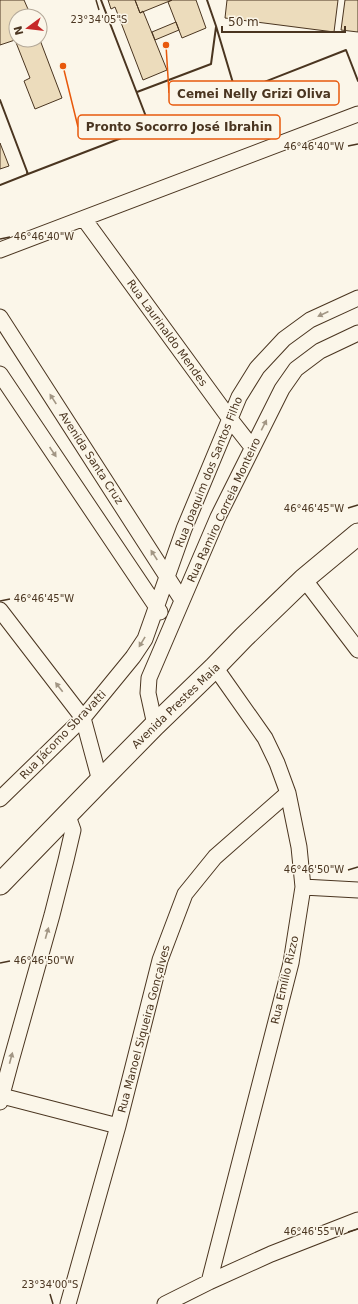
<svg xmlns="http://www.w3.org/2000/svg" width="358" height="1304" font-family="'DejaVu Sans',sans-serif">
	<rect width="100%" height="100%" fill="#fbf6e9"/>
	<path fill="#ecdcbc" stroke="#4a3520" d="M0,0H24L31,16H16V40H40L62,98L35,109L24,81L30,78L15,40L0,45Z
		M108,0H135L140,13L143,11L167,70L143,80L115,7L111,9Z
		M135,0H172L140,13Z
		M172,0H196L206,28L182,38L168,2Z
		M227,0H338L334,32L225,18Z
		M345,0H358V32L341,30Z
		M176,22L179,30L155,40L152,32Z
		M0,143L9,166L0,169Z"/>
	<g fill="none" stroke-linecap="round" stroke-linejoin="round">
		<defs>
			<path id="minor" d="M84,219L230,419L252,447
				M0,250L358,114
				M0,317L182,600
				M0,374L160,612
				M304,579L358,650
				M0,610L83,718L100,781
				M155,725L148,693L149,678L218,517L282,389L296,369L320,351L358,333
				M0,799L83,718L133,657L145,639L184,529L239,397L257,368L284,339L310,320L358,298
				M303,887L358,890
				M2,1096L118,1126
				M0,1102L11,1061L52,915L66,860L73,830L68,816
				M209,1282L291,963L303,887L299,847L288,793L277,763L265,738L215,667
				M68,1304L118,1126L160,960L185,894L215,857L288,793
				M165,1304L209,1282L271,1254L358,1220"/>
			<path id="secondary" d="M0,884L100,781L155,725L215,667L244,637L304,579L358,534"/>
		</defs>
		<use href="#minor" stroke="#4a3520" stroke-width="17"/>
		<use href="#secondary" stroke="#4a3520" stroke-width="23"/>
		<use href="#minor" stroke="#fbf6e9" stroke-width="15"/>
		<use href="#secondary" stroke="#fbf6e9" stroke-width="21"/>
		<path stroke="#4a3520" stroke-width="2" d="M207,0L216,26L236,93L346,50L358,81
			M137,92L211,64L216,27
			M0,100L28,174L150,127L101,0
			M0,185L28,174L27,173"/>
	</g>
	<defs><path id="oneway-solid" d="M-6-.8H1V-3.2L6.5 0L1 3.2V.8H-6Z"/></defs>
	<g fill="#a29684">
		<use href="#oneway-solid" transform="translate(323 314) rotate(155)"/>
		<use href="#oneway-solid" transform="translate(53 399) rotate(-123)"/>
		<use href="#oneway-solid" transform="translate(264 425) rotate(-63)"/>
		<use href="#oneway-solid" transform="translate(53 452) rotate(56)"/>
		<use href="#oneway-solid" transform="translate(154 555) rotate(-123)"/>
		<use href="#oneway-solid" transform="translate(142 642) rotate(121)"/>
		<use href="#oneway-solid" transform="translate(59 687) rotate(-128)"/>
		<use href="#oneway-solid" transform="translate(47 933) rotate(-74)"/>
		<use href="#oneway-solid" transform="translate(11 1058) rotate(-75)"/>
	</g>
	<path fill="none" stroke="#4a3520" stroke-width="1.5" d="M96,0L99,10M348,146L358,144M0,239L10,237M348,508L358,505M0,601L10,599M348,870L358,867M0,963L10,961M348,1232L358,1229M50,1294L53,1304"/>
	<g text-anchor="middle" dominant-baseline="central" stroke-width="3" stroke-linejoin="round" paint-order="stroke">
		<g font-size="11" fill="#4a3520" stroke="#fbf6e9">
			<text transform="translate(167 333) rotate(54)">Rua Laurinaldo Mendes</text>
			<text transform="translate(91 458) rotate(57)">Avenida Santa Cruz</text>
			<text transform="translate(209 472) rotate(-68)">Rua Joaquim dos Santos Filho</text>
			<text transform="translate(224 510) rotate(-65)">Rua Ramiro Correia Monteiro</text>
			<text transform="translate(176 706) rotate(-44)">Avenida Prestes Maia</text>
			<text transform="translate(63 735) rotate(-46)">Rua Jácomo Sbravatti</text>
			<text transform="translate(285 980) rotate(-77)">Rua Emílio Rizzo</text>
			<text transform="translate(144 1029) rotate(-75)">Rua Manoel Siqueira Gonçalves</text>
		</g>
	</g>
	<g font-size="10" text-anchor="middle" fill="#4a3520" stroke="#fbf6e9" stroke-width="3" stroke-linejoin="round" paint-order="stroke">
		<text x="99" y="23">23°34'05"S</text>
		<text x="314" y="150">46°46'40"W</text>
		<text x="44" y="240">46°46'40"W</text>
		<text x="314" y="512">46°46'45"W</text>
		<text x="44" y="602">46°46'45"W</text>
		<text x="314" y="873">46°46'50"W</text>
		<text x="44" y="964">46°46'50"W</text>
		<text x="314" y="1235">46°46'55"W</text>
		<text x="50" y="1288">23°34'00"S</text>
	</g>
	<path fill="none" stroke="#e8590c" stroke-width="1.5" d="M166 45L169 93M63 66L78 127"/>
	<g fill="#e8590c" stroke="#fbf6e9" stroke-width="1.5">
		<circle cx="166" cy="45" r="4"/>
		<circle cx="63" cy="66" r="4"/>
	</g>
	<g fill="#fbf6e9" stroke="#e8590c" stroke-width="1.5">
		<rect x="169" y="81" width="170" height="24" rx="4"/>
		<rect x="78" y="115" width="202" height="24" rx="4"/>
	</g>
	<g font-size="12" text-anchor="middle" font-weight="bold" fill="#4a3520">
		<text x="254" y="98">Cemei Nelly Grizi Oliva</text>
		<text x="179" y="131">Pronto Socorro José Ibrahin</text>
	</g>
	<g transform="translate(28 28) rotate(255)"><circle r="19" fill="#fbf6e9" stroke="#b4a999"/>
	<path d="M0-3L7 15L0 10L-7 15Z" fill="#c62828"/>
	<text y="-6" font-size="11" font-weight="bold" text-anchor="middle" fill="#4a3520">N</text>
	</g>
	<path d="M222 26v6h123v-6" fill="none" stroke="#4a3520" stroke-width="2"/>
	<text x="228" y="26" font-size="12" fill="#4a3520" stroke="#fbf6e9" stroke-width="3" paint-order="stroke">50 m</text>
</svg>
